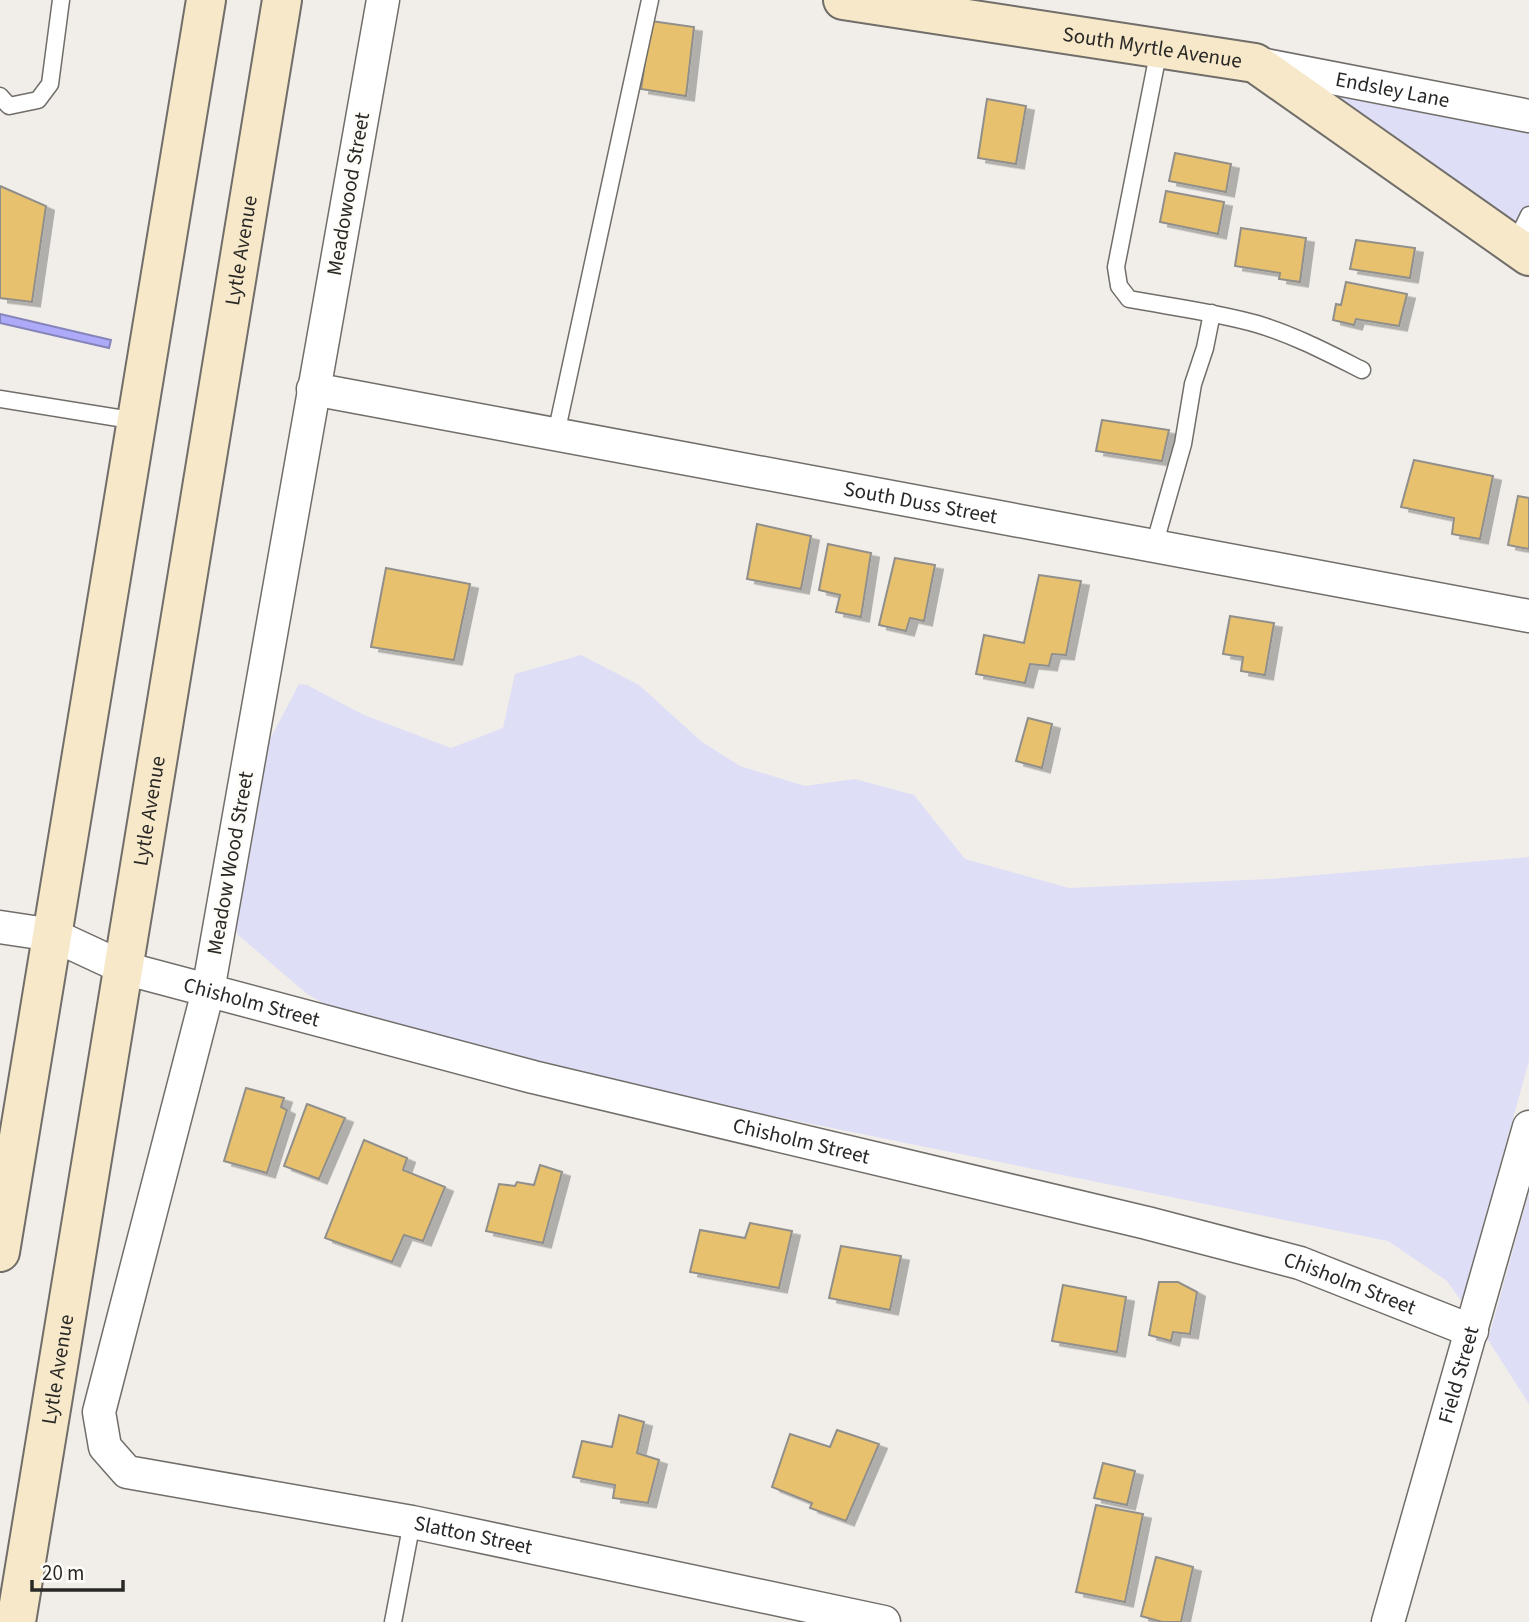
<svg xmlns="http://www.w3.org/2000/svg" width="1529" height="1622" font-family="'Source Sans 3',sans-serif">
	<defs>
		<filter id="shadow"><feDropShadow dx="8" dy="4.5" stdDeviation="0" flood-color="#0004"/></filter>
	</defs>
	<rect width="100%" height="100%" fill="#f1eee9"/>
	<path fill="#dedef7" d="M1255,63L1529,116V256Z
		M581,655L639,685L702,742L740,766L805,786L855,779L914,795L965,859L1069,888L1269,879L1529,857V1061L1462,1302L1447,1281L1388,1241L738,1109L535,1061L330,1007L307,994L237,934V926L269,741L299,684L307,685L364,715L451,748L503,728L515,674Z
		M1529,1192V1404L1488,1340Z"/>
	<path fill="#adabf9" stroke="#8584ba" stroke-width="2" d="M0,314L111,340L109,348L0,323Z"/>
	<path fill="#e7c16e" stroke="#918f8b" stroke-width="2" filter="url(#shadow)" d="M651,21L694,27L686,96L641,89Z
		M987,99L1026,106L1016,164L978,158Z
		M1175,153L1231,164L1226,192L1169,181Z
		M0,186L46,206L32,302L0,298Z
		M1166,191L1224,202L1218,234L1160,222Z
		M1241,228L1306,238L1300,282L1279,279L1280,273L1235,266Z
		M1356,240L1415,248L1410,278L1350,269Z
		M1346,282L1407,294L1399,326L1356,319L1354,325L1333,320L1336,304L1341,305Z
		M1102,420L1169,430L1162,461L1096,451Z
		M1414,460L1493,476L1480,539L1452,534L1454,518L1401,507Z
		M1518,496L1529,498V549L1508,545Z
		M757,524L811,536L801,589L747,579Z
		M828,544L871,553L861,617L836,612L840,595L819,590Z
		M895,558L935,565L924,621L910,618L906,631L879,625Z
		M386,568L470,584L454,660L371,647Z
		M1039,575L1081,581L1066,655L1052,654L1049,666L1030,664L1025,683L976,674L984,635L1024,643Z
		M1230,616L1274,623L1265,675L1241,671L1243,657L1223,654Z
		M1028,718L1052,724L1042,768L1016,761Z
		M246,1088L284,1098L281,1107L287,1110L267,1173L224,1161Z
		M307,1104L345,1118L319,1179L284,1166Z
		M364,1140L407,1158L403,1170L445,1187L423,1241L404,1235L392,1262L325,1238Z
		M540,1165L562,1172L543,1243L486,1231L499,1184L515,1186L517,1182L534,1185Z
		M750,1223L792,1231L779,1288L690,1272L700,1230L745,1238Z
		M841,1246L901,1256L890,1310L829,1298Z
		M1159,1282H1178L1197,1292L1190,1334L1173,1332L1171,1341L1149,1335Z
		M1063,1285L1126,1297L1117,1352L1052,1341Z
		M619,1415L644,1422L637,1453L659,1460L648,1503L613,1498L615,1485L573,1477L582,1441L612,1447Z
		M837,1430L879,1444L846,1521L810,1508L812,1503L772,1487L790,1434L830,1447Z
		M1103,1463L1135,1471L1127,1505L1094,1498Z
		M1096,1505L1143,1514L1125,1602L1076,1592Z
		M1156,1557L1193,1567L1181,1622H1162L1141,1616Z"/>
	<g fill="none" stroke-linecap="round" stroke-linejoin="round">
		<defs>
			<path id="lane" d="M1159,49L1116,267L1119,286L1129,299C1172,307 1215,312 1257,324C1294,335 1328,353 1362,370
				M0,96L9,106L38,100L50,84L61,0
				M1514,246L1529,215
				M0,399L137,421
				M556,434L650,0
				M1154,546L1183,444L1193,384L1205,348L1212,313
				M393,1622L412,1522"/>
			<g id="street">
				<path id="s1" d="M383,0L208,991L99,1412L105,1447L127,1472L412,1522L884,1622"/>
				<path id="s2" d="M1260,64L1529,116"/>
				<path id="s3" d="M313,389L1529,616"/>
				<path id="s4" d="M0,927L53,935L124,968L533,1077L1147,1223L1300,1263L1472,1331"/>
				<path id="s5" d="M1388,1622L1529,1127"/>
			</g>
			<g id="secondary">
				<path id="s6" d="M843,0L1255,63L1529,256"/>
				<path d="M0,1252L206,0"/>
				<path id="s7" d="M16,1622L282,0"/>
			</g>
		</defs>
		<use href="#lane" stroke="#716e6a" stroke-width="19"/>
		<use href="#street" stroke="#716e6a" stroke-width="35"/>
		<use href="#secondary" stroke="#716e6a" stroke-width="42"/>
		<use href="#lane" stroke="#fff" stroke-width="16"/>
		<use href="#street" stroke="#fff" stroke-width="32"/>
		<use href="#secondary" stroke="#f6e8c8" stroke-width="38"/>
	</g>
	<g text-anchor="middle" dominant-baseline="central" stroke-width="5" stroke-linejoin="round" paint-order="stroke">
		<g font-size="21" fill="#292826" stroke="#fefcf7">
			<text stroke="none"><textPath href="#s6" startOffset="313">South Myrtle Avenue</textPath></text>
			<text stroke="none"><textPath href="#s2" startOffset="135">Endsley Lane</textPath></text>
			<text transform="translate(348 194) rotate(-80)">Meadowood Street</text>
			<text stroke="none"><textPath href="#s7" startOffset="1390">Lytle Avenue</textPath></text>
			<text stroke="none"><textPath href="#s3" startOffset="618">South Duss Street</textPath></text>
			<text stroke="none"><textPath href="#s7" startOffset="822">Lytle Avenue</textPath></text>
			<text transform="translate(230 863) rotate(-80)">Meadow Wood Street</text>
			<text stroke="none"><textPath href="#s4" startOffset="264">Chisholm Street</textPath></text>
			<text stroke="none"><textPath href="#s4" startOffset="831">Chisholm Street</textPath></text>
			<text stroke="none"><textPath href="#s4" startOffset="1398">Chisholm Street</textPath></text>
			<text stroke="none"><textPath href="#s7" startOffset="256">Lytle Avenue</textPath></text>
			<text stroke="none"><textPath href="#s5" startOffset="257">Field Street</textPath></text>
			<text stroke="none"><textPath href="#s1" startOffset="1862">Slatton Street</textPath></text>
		</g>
	</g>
	<path d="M32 1580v10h91v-10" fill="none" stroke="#292826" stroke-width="3.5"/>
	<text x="42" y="1580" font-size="21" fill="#292826" stroke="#fefcf7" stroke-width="5" paint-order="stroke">20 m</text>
</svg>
